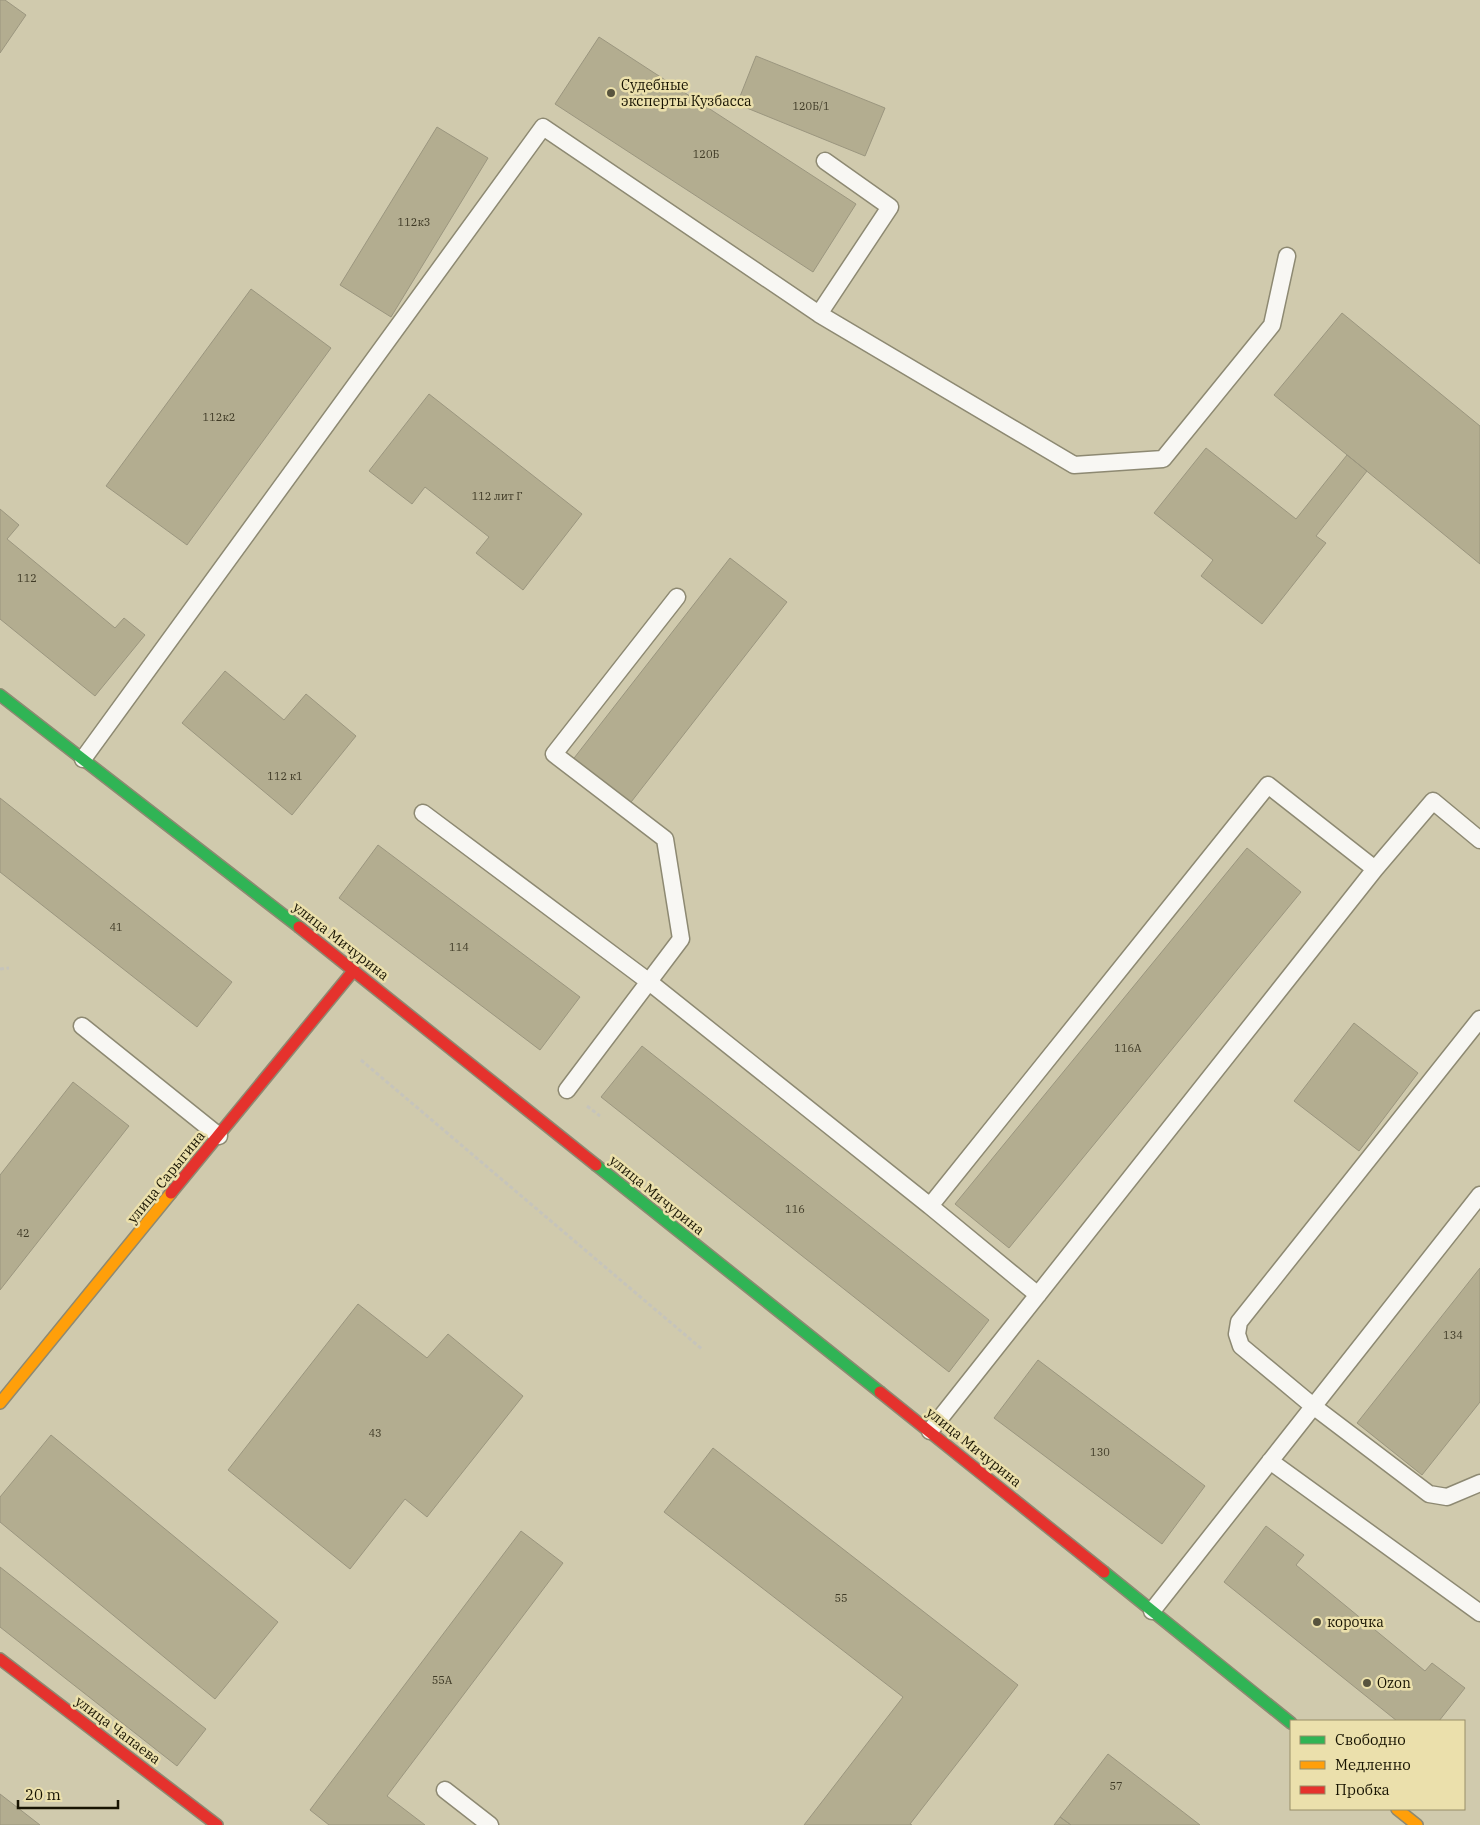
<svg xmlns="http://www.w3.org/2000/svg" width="1480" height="1825" font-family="'IBM Plex Serif',serif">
	<rect width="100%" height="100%" fill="#d0caad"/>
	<path fill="#b3ad90" stroke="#9b967f" d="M0,0H5L26,15L0,53Z
		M599,37L856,204L813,272L555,104Z
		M756,56L885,108L865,156L737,104Z
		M437,127L488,158L391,317L340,285Z
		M251,289L331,348L187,545L106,486Z
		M1342,313L1480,426V564L1274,395Z
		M429,394L582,514L523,590L476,553L489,537L425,487L412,504L369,471Z
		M1206,448L1296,519L1347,455L1367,471L1316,536L1326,543L1262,624L1201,576L1213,560L1154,513Z
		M0,509L19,525L7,539L115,628L124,618L145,635L95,696L0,619Z
		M730,558L787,602L628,806L571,762Z
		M225,671L284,720L306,694L356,736L292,815L182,723Z
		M0,798L232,982L197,1027L0,872Z
		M378,845L580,997L540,1050L339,898Z
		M1247,848L1301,892L1009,1248L955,1204Z
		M1354,1023L1418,1073L1359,1151L1294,1101Z
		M642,1046L989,1320L949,1372L601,1097Z
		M73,1082L129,1126L0,1290V1175Z
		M1480,1268V1402L1422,1475L1357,1423Z
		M358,1304L427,1358L448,1334L523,1396L427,1517L405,1499L350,1569L228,1470Z
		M1038,1360L1205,1486L1162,1544L994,1418Z
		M51,1435L278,1622L215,1699L0,1522V1497Z
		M713,1448L1018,1685L910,1824L912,1825H804L903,1697L664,1512Z
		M1266,1526L1304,1555L1296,1565L1425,1671L1432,1663L1465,1688L1439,1721H1397L1224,1582Z
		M521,1531L563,1563L387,1796L425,1825H329L310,1810Z
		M0,1567L206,1729L177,1766L0,1627Z
		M1108,1754L1200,1825H1071L1060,1817Z
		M0,1794L40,1825H0Z
		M1060,1817L1071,1825H1054Z"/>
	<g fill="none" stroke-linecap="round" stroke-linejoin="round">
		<defs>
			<path id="lane" d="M819,314L890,207L825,161
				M83,759L543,127L819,314L1074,465L1163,459L1272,325L1287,256
				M423,813L648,981L930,1206L1268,785L1375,869
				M1480,1019L1239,1322L1237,1334L1241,1346L1313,1406L1429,1494L1447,1497L1480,1483
				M82,1026L219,1136
				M567,1090L681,939L665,839L554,754L677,597
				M930,1206L1038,1295
				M930,1431L1375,869L1433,801L1480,840
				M1270,1461L1480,1613
				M1152,1611L1480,1195
				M445,1790L490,1825"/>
			<path id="fast" d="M0,695L299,927
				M596,1165L880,1392
				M1104,1572L1291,1723"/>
			<path id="slow" d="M0,1403L171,1193
				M1397,1809L1417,1825"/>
			<path id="jam" d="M299,927L596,1165
				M171,1193L354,970
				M880,1392L1104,1572
				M0,1659L217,1825"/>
		</defs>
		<use href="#lane" stroke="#8d8972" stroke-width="19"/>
		<use href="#fast" stroke="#8d8972" stroke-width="14"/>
		<use href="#slow" stroke="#8d8972" stroke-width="14"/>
		<use href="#jam" stroke="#8d8972" stroke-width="14"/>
		<path stroke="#c6c4bb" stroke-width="3" stroke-dasharray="4 2.5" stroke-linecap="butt" d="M0,969L9,968
			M361,1060L703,1350
			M587,1106L600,1116"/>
		<use href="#lane" stroke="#f8f7f3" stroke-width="16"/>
		<use href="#fast" stroke="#30b455" stroke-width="11"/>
		<use href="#slow" stroke="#ff9f0a" stroke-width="11"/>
		<use href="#jam" stroke="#e5322d" stroke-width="11"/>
	</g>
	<g fill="#58543e" stroke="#ebe0ac" stroke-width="2">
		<circle cx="611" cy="93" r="5"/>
		<circle cx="1317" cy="1622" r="5"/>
		<circle cx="1367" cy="1683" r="5"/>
	</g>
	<g text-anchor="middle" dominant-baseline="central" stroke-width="5" stroke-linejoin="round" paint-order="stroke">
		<g font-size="11" fill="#3f3a26">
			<text x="811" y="106">120Б/1</text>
			<text x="706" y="154">120Б</text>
			<text x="414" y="222">112к3</text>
			<text x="219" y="417">112к2</text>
			<text x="497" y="496">112 лит Г</text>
			<text x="27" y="578">112</text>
			<text x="285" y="776">112 к1</text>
			<text x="116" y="927">41</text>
			<text x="459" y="947">114</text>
			<text x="1128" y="1048">116А</text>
			<text x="795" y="1209">116</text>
			<text x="23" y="1233">42</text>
			<text x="1453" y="1335">134</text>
			<text x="375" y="1433">43</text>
			<text x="1100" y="1452">130</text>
			<text x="841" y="1598">55</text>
			<text x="442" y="1680">55А</text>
			<text x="1116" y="1786">57</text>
		</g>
		<g font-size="14" fill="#181402" stroke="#ebe0ac" text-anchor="start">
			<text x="621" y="85">Судебные<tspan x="621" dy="16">эксперты Кузбасса</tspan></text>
			<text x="1327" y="1622">корочка</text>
			<text x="1377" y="1683">Ozon</text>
		</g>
		<g font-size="14" fill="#181402" stroke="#ebe0ac">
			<text transform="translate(341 941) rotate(38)">улица Мичурина</text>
			<text transform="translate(166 1177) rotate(-51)">улица Сарыгина</text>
			<text transform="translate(657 1195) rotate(39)">улица Мичурина</text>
			<text transform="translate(974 1447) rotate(39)">улица Мичурина</text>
			<text transform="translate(118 1730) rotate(37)">улица Чапаева</text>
		</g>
	</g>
	<rect x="1290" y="1720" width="175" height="90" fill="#ebe0ac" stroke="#978e68"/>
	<rect x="1300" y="1736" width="25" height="8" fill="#30b455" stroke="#978e68"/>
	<text x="1335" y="1745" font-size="15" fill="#181402">Свободно</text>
	<rect x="1300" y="1761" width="25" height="8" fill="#ff9f0a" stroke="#978e68"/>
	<text x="1335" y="1770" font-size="15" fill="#181402">Медленно</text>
	<rect x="1300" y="1786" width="25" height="8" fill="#e5322d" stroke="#978e68"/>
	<text x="1335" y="1795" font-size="15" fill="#181402">Пробка</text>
	<path d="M18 1800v8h100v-8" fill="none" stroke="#181402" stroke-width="2.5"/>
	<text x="25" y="1800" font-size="15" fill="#181402" stroke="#ebe0ac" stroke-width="4" paint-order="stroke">20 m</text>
</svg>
